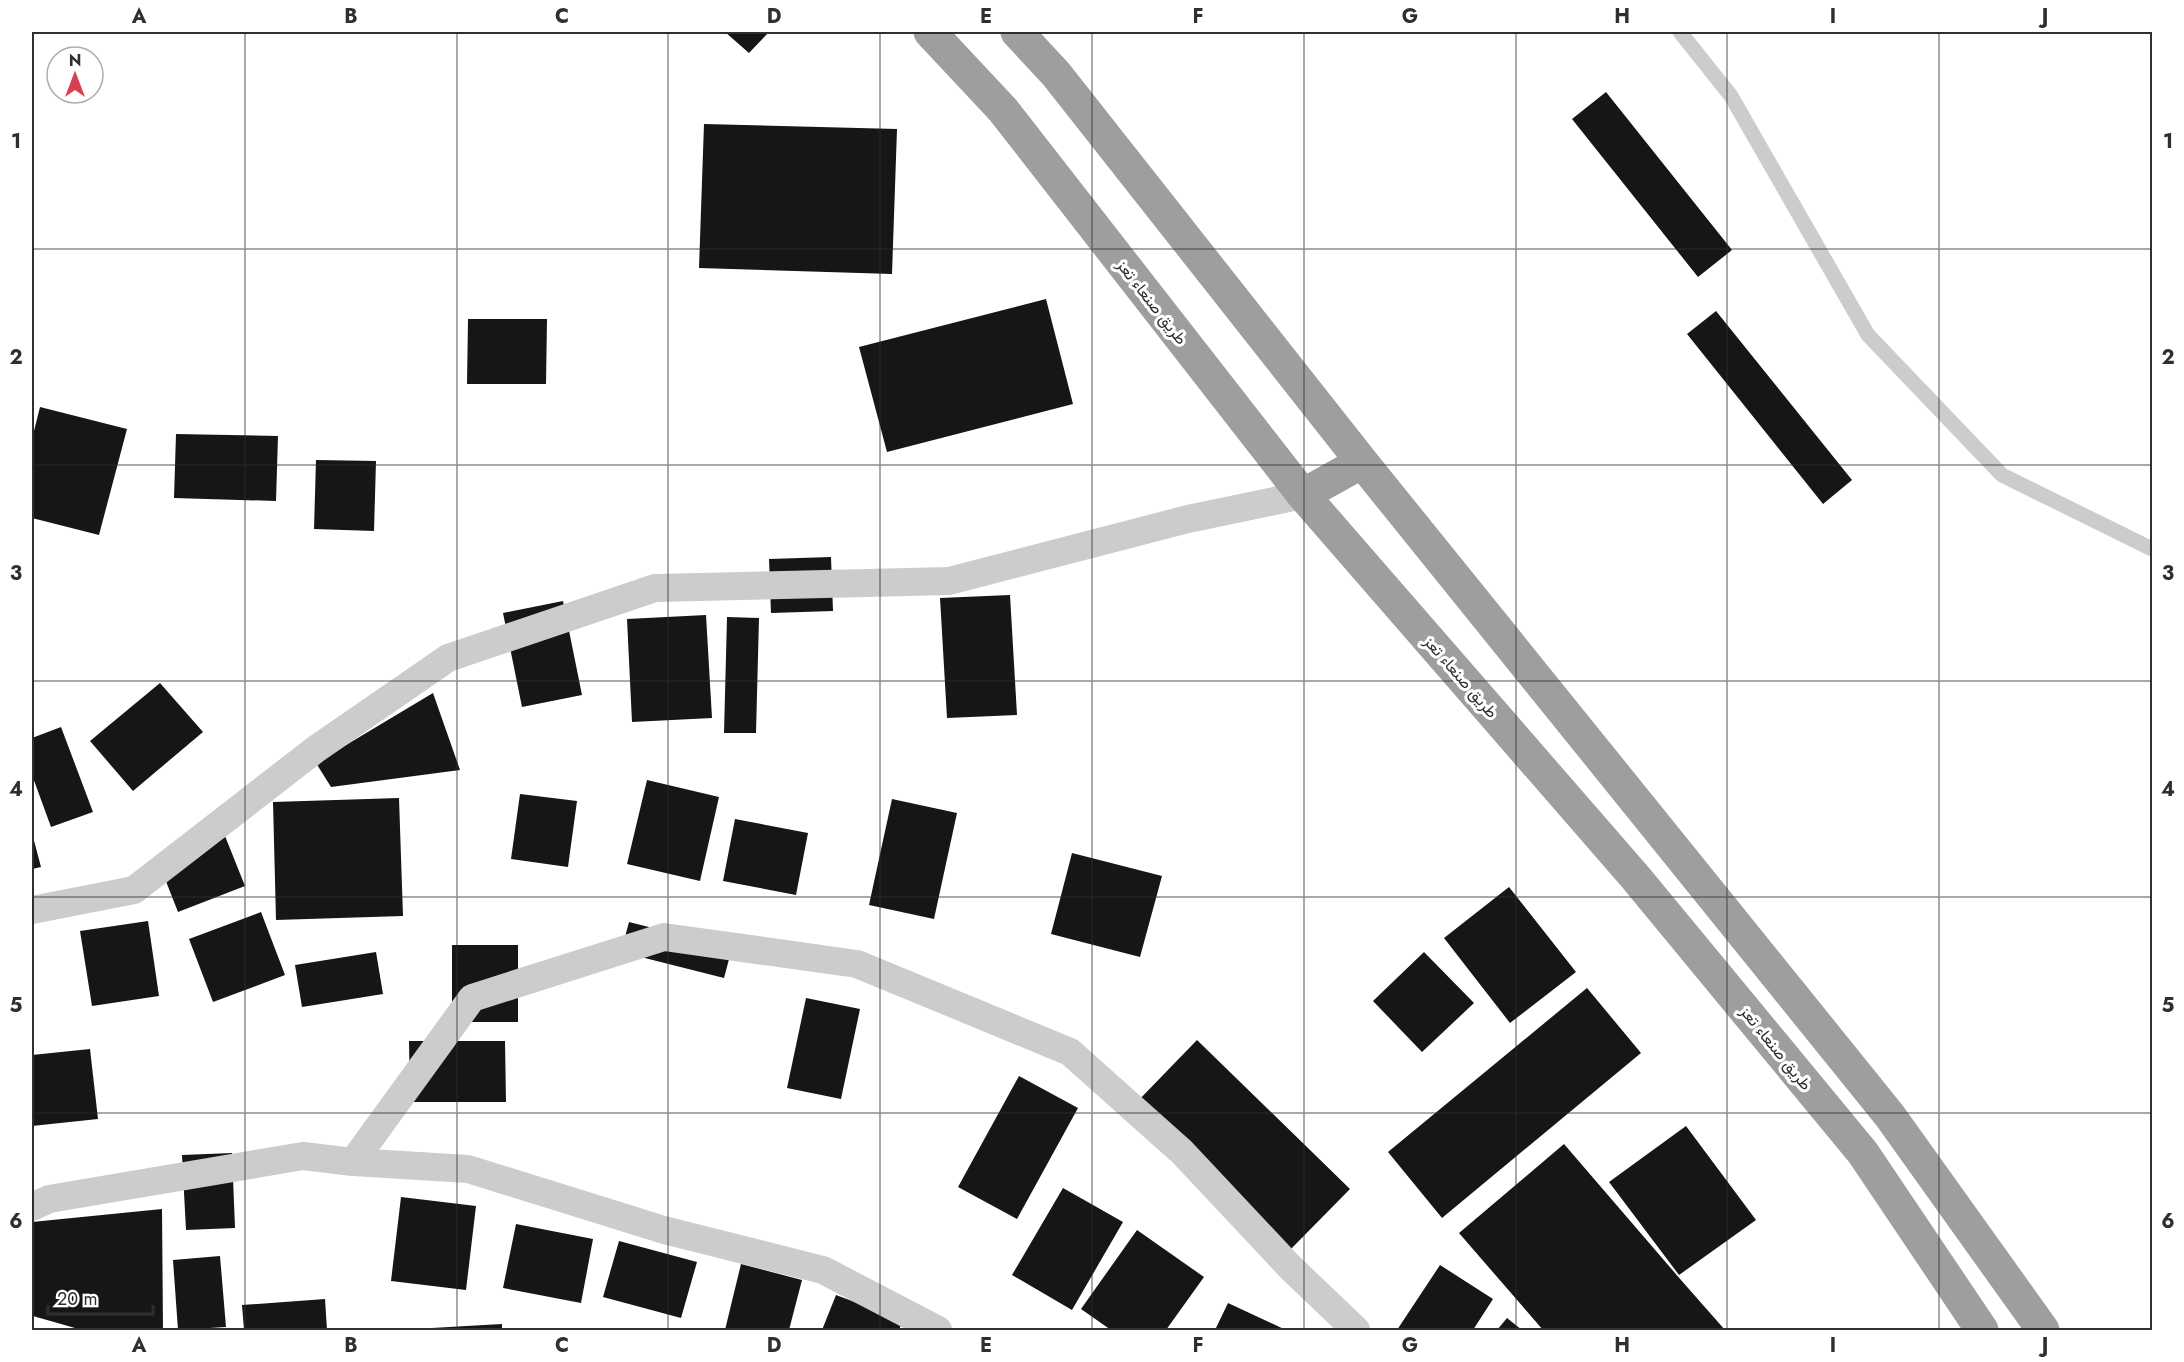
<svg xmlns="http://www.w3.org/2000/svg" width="2184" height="1362" font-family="Jost,Vazirmatn,sans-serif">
	<rect width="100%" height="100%" fill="#fff"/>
	<path fill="#161616" d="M725,32H769L749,53Z
		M1606,92L1732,250L1698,277L1572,119Z
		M704,124L897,129L892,274L699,268Z
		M1046,299L1073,404L887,452L859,347Z
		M1716,311L1852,480L1823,504L1687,334Z
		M468,319H547L546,384H467Z
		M40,407L127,429L99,535L32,518V439Z
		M176,434L278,436L276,501L174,498Z
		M316,460L376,461L374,531L314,529Z
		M831,557L833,611L771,613L769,559Z
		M1010,595L1017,715L947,718L940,598Z
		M563,601L582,695L522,707L503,613Z
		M706,615L712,718L632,722L627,619Z
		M727,617L759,618L756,733H724Z
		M160,683L203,732L133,791L90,741Z
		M433,693L460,770L331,787L316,763Z
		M61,727L93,812L51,827L32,775V738Z
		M647,780L719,797L700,881L627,864Z
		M520,794L577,801L568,867L511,859Z
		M399,798L403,916L276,920L273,802Z
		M892,799L957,813L934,919L869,905Z
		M735,819L808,833L796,895L723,881Z
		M32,833L41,867L32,869Z
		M225,836L245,886L178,912L158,861Z
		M1072,853L1162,876L1140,957L1051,934Z
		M1509,887L1576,972L1510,1023L1444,938Z
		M261,912L285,975L213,1002L189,939Z
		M148,921L159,996L92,1006L80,931Z
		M629,922L732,948L724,978L621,952Z
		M452,945H518V1022H452Z
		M376,952L383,994L302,1007L295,965Z
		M1424,952L1474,1003L1422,1052L1373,1001Z
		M1587,988L1641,1053L1442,1218L1388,1152Z
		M806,998L860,1009L841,1099L787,1088Z
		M1197,1040L1350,1189L1287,1253L1134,1105Z
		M409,1041H505L506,1102H410Z
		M90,1049L98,1119L32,1126V1055Z
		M1019,1076L1078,1108L1017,1219L958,1187Z
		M1686,1126L1756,1220L1679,1275L1609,1182Z
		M1564,1144L1681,1280L1725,1330H1543L1459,1233Z
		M232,1153L235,1228L186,1230L182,1155Z
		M1063,1188L1123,1222L1072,1310L1012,1275Z
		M401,1197L476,1206L466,1290L391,1281Z
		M162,1209L163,1330H82L33,1316L32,1222Z
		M516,1224L593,1239L581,1303L503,1288Z
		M1137,1230L1204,1277L1166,1330H1111L1081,1309Z
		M619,1241L697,1262L681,1318L603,1297Z
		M220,1256L226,1327L178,1330L173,1260Z
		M741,1264L802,1280L789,1330H725Z
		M1440,1265L1493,1299L1473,1330H1397Z
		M836,1295L903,1320L899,1330H822Z
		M325,1299L327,1330H244L242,1305Z
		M1228,1303L1286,1330H1215Z
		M1507,1318L1522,1330H1497Z
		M502,1324V1330H414V1329Z"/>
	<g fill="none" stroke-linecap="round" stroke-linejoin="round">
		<path stroke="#ccc" stroke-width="15" d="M1680,32L1731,96L1868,335L2002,475L2152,549"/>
		<path stroke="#ccc" stroke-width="28" d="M32,910L134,890L316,749L448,658L655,588L949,581L1188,519L1303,495
			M353,1162L472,998L664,937L857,964L1070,1052L1182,1152L1290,1267L1356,1330
			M32,1207L49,1199L303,1156L353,1162L468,1169L664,1230L823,1270L938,1330"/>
		<path stroke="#9e9e9e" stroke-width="33" d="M930,32L1003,110L1303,495L1636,878L1863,1153L1982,1330
			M1017,32L1056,74L1362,462L1890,1116L2043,1330
			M1303,495L1362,462"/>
	</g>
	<path fill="none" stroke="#2f2f2f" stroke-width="1.5" stroke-opacity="0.55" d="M245,32V1330M457,32V1330M668,32V1330M880,32V1330M1092,32V1330M1304,32V1330M1516,32V1330M1727,32V1330M1939,32V1330M32,249H2152M32,465H2152M32,681H2152M32,897H2152M32,1113H2152"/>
	<g text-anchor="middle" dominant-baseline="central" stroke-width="6" stroke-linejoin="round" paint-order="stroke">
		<g font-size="16" fill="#2f2f2f" stroke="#fff">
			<text transform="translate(1152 302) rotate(52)">طريق صنعاء تعز</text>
			<text transform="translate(1461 677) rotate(49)">طريق صنعاء تعز</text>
			<text transform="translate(1776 1048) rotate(51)">طريق صنعاء تعز</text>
		</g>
	</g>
	<rect width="2184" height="1362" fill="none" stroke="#ffffff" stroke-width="66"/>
	<g transform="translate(75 75)"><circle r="28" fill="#ffffff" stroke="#acacac" stroke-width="1.5"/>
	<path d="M0-4.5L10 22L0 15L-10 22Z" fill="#d93f54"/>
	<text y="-9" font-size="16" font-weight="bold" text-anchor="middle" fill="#2f2f2f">N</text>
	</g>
	<path d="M48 1305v9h105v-9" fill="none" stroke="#2f2f2f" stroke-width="3"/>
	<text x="57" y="1305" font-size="18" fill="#2f2f2f" stroke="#ffffff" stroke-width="4.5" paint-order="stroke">20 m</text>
	<rect x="33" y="33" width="2118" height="1296" fill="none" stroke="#2f2f2f" stroke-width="2"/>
	<g font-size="20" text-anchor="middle" font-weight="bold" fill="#2f2f2f">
		<text x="139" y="23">A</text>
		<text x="351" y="23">B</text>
		<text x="562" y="23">C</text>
		<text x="774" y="23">D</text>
		<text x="986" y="23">E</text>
		<text x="1198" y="23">F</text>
		<text x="1410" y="23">G</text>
		<text x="1622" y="23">H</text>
		<text x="1833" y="23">I</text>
		<text x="2045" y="23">J</text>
		<text x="16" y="148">1</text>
		<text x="2168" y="148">1</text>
		<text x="16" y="364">2</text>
		<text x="2168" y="364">2</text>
		<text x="16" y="580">3</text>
		<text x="2168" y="580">3</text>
		<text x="16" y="796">4</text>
		<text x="2168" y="796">4</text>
		<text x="16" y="1012">5</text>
		<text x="2168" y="1012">5</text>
		<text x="16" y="1228">6</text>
		<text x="2168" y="1228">6</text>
		<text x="139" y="1352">A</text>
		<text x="351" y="1352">B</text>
		<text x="562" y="1352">C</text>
		<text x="774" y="1352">D</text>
		<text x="986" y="1352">E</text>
		<text x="1198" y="1352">F</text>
		<text x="1410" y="1352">G</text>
		<text x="1622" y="1352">H</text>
		<text x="1833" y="1352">I</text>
		<text x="2045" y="1352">J</text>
	</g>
</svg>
